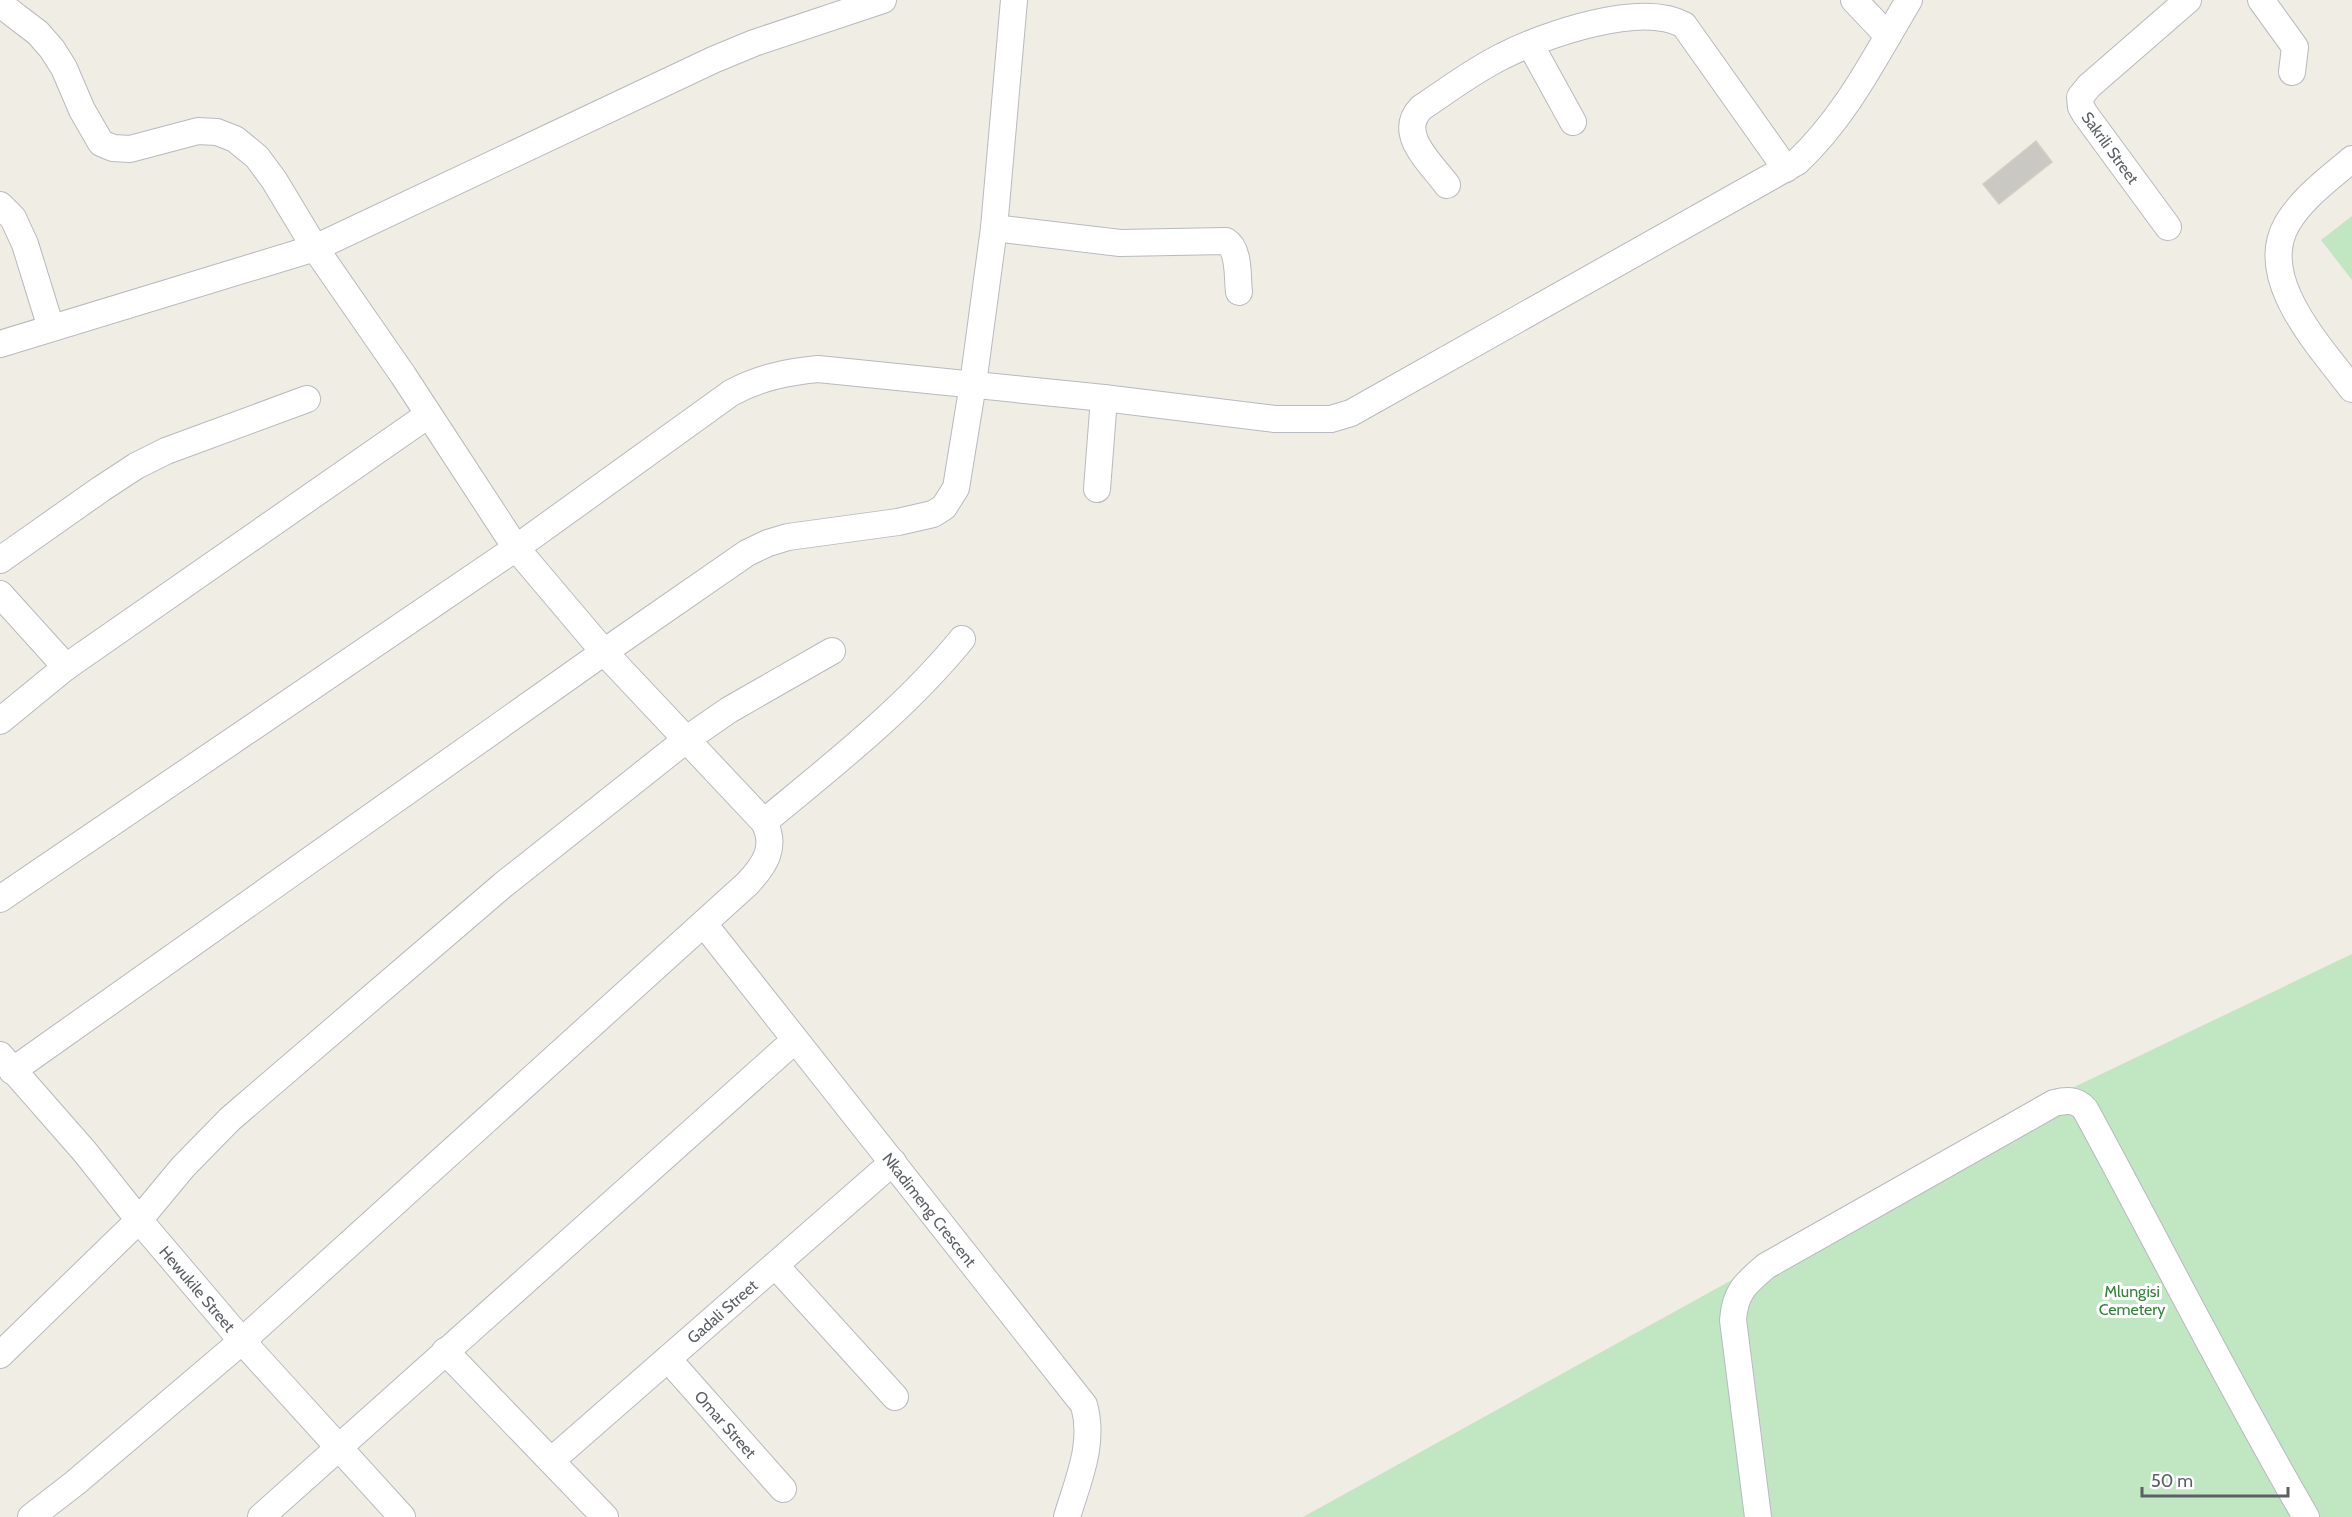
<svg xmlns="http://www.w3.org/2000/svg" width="2352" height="1517" font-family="Cabin,sans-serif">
	<rect width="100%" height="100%" fill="#efede4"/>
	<path fill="#c1e6c2" d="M2352,216V280L2321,240Z
		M2352,954V1517H1303L1730,1281L2026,1110Z"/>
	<path fill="#cac8c2" stroke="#d3cfc3" stroke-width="1.5" d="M2036,141L2052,162L1999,204L1983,184Z"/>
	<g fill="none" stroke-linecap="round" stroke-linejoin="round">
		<defs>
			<g id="minor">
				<path d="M1854,0L1888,36"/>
				<path d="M2261,0L2295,47L2292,72"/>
				<path d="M0,4L38,33L52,49L64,68L82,110L101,143L113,148L130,149L198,131L217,132L235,139L257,157L274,180L315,248L403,375L516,548L604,652L764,822C777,847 765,865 747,884L242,1341L75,1483L31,1517"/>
				<path d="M1530,44L1573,122"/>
				<path d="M2352,159C2330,178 2302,198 2287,224C2255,279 2321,347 2352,389"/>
				<path d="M1447,185C1431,163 1396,134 1421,108C1448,90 1474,70 1503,56C1544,35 1641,1 1684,25L1786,169"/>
				<path d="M0,205L13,218L25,244L51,328"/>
				<path d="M2168,227L2085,114L2081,107L2080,97L2089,86L2188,0"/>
				<path d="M994,228L1120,243L1226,241C1240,250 1237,276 1239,292"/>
				<path d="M0,344L315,248L713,60L754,43L883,0"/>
				<path d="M1097,489L1104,398"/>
				<path d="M0,560L101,489L136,466L166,451L307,399"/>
				<path d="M0,594L66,667"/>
				<path d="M0,721L66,667L428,415"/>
				<path d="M764,822C834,764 905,709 962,639"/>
				<path d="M0,899L516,548L731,393C759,378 786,372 818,369L1104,398L1275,419H1331L1351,413L1797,162C1846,116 1875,57 1909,0"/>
				<path id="s1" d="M704,924L1084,1405C1095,1444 1078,1480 1067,1517"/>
				<path id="s2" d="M0,1055L85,1152L139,1220L242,1341L402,1517"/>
				<path d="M12,1071L604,652L747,553L768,543L788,537L898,522L933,514L944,507L956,488L973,384L994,228L1014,0"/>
				<path d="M775,1265L895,1397"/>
				<path d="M445,1351L605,1517"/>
				<path d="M0,1355L139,1220L183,1167L230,1119L503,885L687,739L729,710L832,651"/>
				<path id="s3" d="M668,1359L783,1489"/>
				<path id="s4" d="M552,1460L893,1162"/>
				<path d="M261,1517L795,1040"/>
				<path d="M1758,1517L1733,1320C1735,1292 1745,1284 1766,1266L2054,1103C2066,1100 2076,1099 2085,1109C2159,1245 2228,1383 2306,1517"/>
			</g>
		</defs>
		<use href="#minor" stroke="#b7babe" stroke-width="28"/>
		<use href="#minor" stroke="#fff" stroke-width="26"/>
	</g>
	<g text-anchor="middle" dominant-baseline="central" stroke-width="6" stroke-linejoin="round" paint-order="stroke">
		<g font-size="16" fill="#5c6065" stroke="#fff">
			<text transform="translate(2110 148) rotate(54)">Sakrili Street</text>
			<text stroke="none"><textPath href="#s1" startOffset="364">Nkadimeng Crescent</textPath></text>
			<text stroke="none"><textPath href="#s2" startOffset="306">Hewukile Street</textPath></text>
			<text stroke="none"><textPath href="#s4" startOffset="226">Gadali Street</textPath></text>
			<text stroke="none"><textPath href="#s3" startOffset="87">Omar Street</textPath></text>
		</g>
		<g font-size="16" fill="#35833b" stroke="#fff">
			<text x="2132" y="1291">Mlungisi<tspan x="2132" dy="18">Cemetery</tspan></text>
		</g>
	</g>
	<path d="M2142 1487v9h146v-9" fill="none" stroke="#5c6065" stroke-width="3"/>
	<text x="2151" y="1487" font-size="18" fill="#5c6065" stroke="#ffffff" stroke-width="4.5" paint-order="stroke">50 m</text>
</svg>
